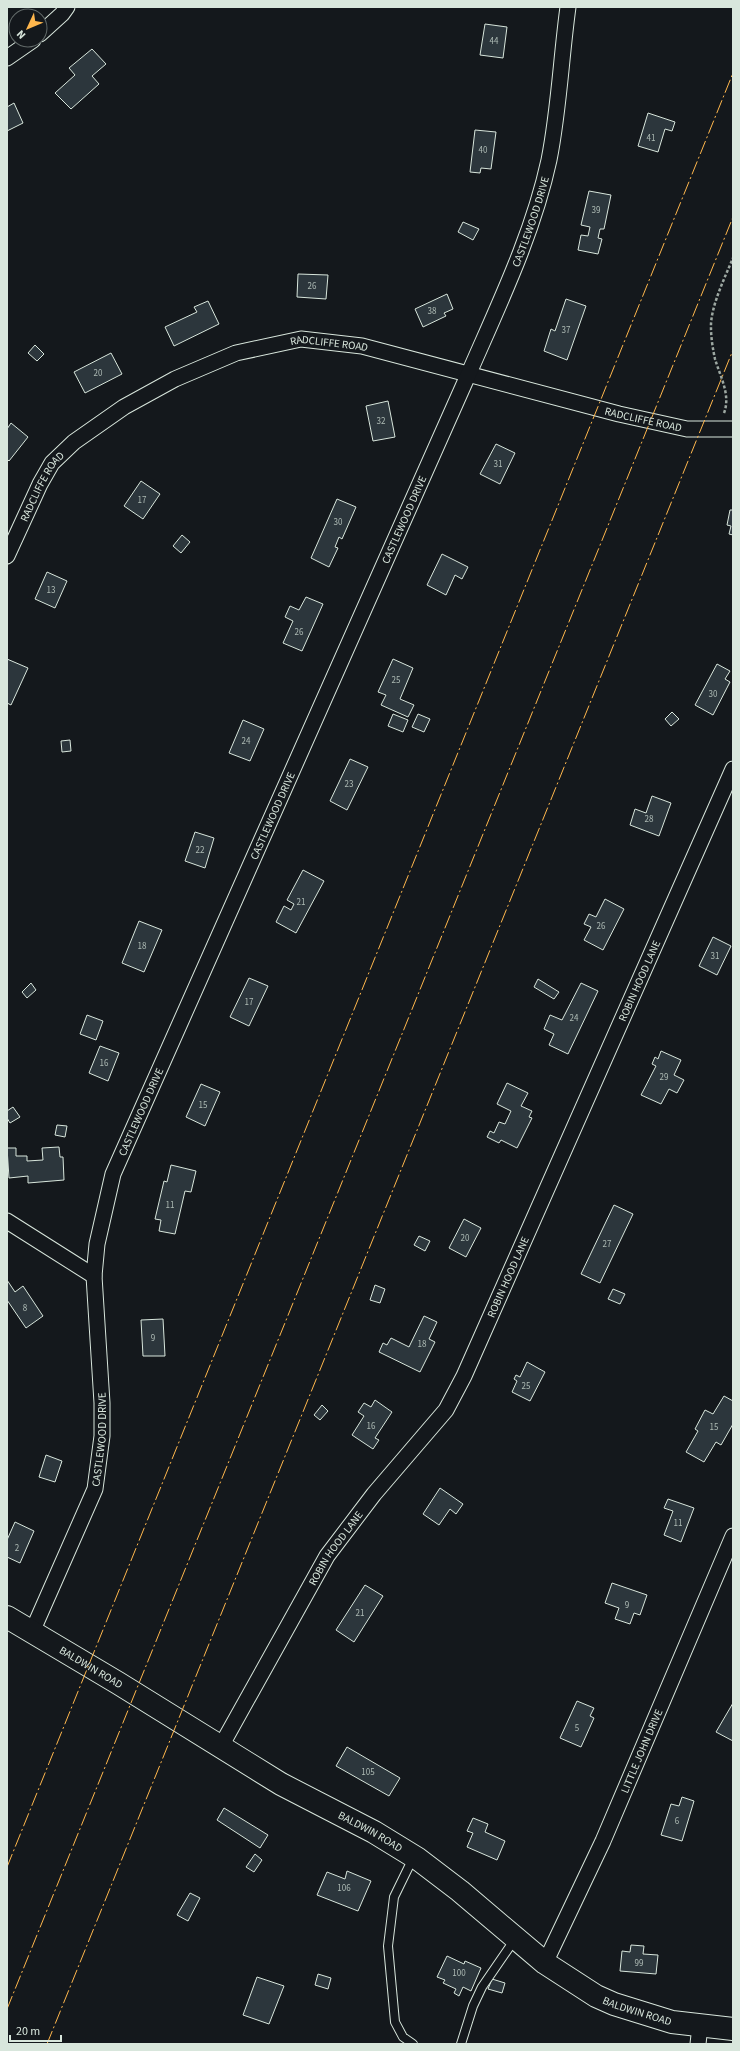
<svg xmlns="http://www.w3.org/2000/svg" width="740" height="2051" font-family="'Source Sans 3',sans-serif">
	<rect width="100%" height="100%" fill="#14181c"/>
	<path fill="#2c363c" stroke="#d8e6dc" d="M485,24L507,27L503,58L480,55Z
		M92,49L106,64L92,76L99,84L71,109L55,93L75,75L69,68Z
		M14,103L23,123L7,131V107Z
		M648,113L675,122L672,131L665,129L658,152L638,146Z
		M475,130L496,132L491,169L481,168L480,173L470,172Z
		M589,191L611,195L604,229H600L598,238L602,239L598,254L578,250L581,235L588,236L590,227L581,225Z
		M463,222L479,229L473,240L458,232Z
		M298,274L328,275L326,299L297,297Z
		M447,294L453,309L444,313L446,316L423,327L415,309Z
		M566,299L586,306L567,360L544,351L551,329L555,331Z
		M208,301L219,324L174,346L165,327L197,312L194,307Z
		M35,345L44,354L37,361L28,353Z
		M111,353L122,374L85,393L74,372Z
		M388,401L395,437L373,441L366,406Z
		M11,423L28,437L9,461L7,459V429Z
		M496,444L515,453L500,484L480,474Z
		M141,481L160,494L143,519L124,506Z
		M337,499L356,507L342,539L339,537L335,547L338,548L329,567L311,558Z
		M730,510H733V535L729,534L731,526L727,525Z
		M182,535L190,542L181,553L173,546Z
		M442,554L468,567L462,579L455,575L446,595L427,585Z
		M47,572L67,581L55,608L35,599Z
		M306,597L323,604L302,651L283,643L293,621L285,617L290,606L299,610Z
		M7,659L28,668L11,705L7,703Z
		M393,659L413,668L400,699L414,705L408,717L381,705L386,695L378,692Z
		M717,664L730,671L725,679L730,682L713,715L695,705Z
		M672,712L679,719L671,726L665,719Z
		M393,714L408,720L403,732L388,726Z
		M418,714L430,719L424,732L412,727Z
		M243,720L264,729L250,761L229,753Z
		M70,740L71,751L62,752L61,741Z
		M350,759L368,767L347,810L330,801Z
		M652,796L671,803L659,836L630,825L635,809L646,813Z
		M195,832L214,838L205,868L185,861Z
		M303,870L324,881L296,933L276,922L284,906L291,910L294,904L287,900Z
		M605,899L624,909L603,950L584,940L591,927L584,924L589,914L596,917Z
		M139,921L162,930L144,972L122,963Z
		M713,937L731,946L717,975L699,966Z
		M249,978L268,986L249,1026L230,1017Z
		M538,979L559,992L554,999L534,987Z
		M31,983L36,990L27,998L22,992Z
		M581,983L598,991L568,1054L549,1045L554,1034L544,1029L550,1015L562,1020Z
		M87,1015L103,1021L96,1040L80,1034Z
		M100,1046L119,1053L108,1081L89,1073Z
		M661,1051L681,1060L674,1075L684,1080L677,1093L669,1089L661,1104L641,1095L656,1066L652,1064L655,1057L658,1059Z
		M507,1083L528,1093L521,1106L532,1111L529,1117L532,1118L517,1148L501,1140L499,1143L487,1137L490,1131L494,1133L499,1122L505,1124L511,1111L497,1104Z
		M201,1084L220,1092L205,1126L186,1117Z
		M13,1107L20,1117L10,1123L7,1118V1111Z
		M57,1125L67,1126L65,1137L55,1135Z
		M59,1147L60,1157H63L64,1180L28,1183V1176L9,1178L7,1148H16V1156H27V1161L43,1160L42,1148Z
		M171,1165L196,1171L191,1192L185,1191L175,1234L159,1231L161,1220L155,1219L164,1181L167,1182Z
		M614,1205L633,1214L600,1283L581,1274Z
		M464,1219L481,1228L466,1257L449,1248Z
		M419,1236L430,1241L425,1251L414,1245Z
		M7,1280L15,1292L23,1286L43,1316L26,1328L7,1300Z
		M375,1285L385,1289L380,1303L370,1300Z
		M613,1289L625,1294L620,1304L608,1299Z
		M424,1316L437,1322L429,1339L435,1342L420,1372L379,1352L383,1343L387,1345L391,1338L409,1347Z
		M163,1319L165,1356H143L141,1320Z
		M527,1362L545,1372L530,1401L512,1392L517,1381L514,1379L516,1375L520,1377Z
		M724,1396L733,1401V1424L721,1445L716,1442L704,1462L686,1452L698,1431L695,1429L705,1410L713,1414Z
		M375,1400L392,1412L375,1438L379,1440L373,1449L352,1435L364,1416L358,1412L364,1403L371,1407Z
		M322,1405L328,1411L320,1420L314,1415Z
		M46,1455L62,1461L55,1482L39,1477Z
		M440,1488L463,1504L456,1514L450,1509L439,1525L423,1514Z
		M668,1499L694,1508L681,1542L664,1535L673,1511L664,1508Z
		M15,1522L34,1531L20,1563L7,1557V1540Z
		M612,1583L647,1595L640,1615L634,1613L630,1624L615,1619L619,1608L605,1603Z
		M365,1585L383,1596L354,1642L336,1630Z
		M577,1701L594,1708L590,1716L594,1718L581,1747L560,1738Z
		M733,1703V1741L716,1732Z
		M347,1747L400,1778L389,1796L336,1766Z
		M682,1797L694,1801L682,1841L661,1835L671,1804L679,1806Z
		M224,1808L268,1835L260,1848L217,1820Z
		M473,1818L488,1824L485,1832L505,1841L497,1860L467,1847L473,1833L467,1831Z
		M255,1854L262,1860L254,1872L246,1867Z
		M347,1871L371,1881L358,1911L317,1895L327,1872L345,1879Z
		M190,1893L200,1898L188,1921L177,1915Z
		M631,1945L644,1946L643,1954L658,1955L656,1974L620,1971L622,1951L630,1952Z
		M447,1956L464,1964L465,1961L481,1968L471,1991L463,1987L459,1996L454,1993L456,1989L443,1983L445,1980L437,1977Z
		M318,1974L331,1978L328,1989L315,1985Z
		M257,1977L284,1986L269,2024L243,2015Z
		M492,1979L505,1983L502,1993L488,1989Z"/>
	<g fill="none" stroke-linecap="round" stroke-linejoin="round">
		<defs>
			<path id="lane" d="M413,2044L403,2037L395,2022L388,1946L394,1897L413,1858
				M461,2044L473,2006L482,1987L515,1939"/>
			<g id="street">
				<path d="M40,34L62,14L67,7"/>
				<path d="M7,58L33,40"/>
				<path id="s1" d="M7,556L40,484L52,463L74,442L124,407L175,379L236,353L301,339L362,346L619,414L687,429H733"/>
				<path d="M7,1221L94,1276"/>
				<path id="s2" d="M32,1632L95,1489L102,1436V1403L94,1276L97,1244L113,1174L469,373C499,304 533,234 549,160C559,110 561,58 568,7"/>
				<path id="s3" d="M220,1748L327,1556L374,1494L446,1410L464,1376L733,769"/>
				<path id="s4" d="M545,1963L603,1841L733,1536"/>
				<path d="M698,2044L700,2026"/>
			</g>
			<g id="secondary">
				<path id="s5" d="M7,1617L118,1683L281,1784L374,1832L418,1859L460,1891L545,1963L596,1996L614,2004L672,2022L733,2029"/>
			</g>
		</defs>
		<use href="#lane" stroke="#d8e6dc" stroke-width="10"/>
		<use href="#street" stroke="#d8e6dc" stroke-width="17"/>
		<use href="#secondary" stroke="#d8e6dc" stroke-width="24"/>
		<path stroke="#9da8a2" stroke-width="2.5" stroke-dasharray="3 2" stroke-linecap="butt" d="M724,413C731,395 720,376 715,359C713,350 711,338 711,328C710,308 725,277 733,258"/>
		<use href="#lane" stroke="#14181c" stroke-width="8"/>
		<use href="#street" stroke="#14181c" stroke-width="15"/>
		<use href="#secondary" stroke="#14181c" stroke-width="22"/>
		<path stroke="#ffb74d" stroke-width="1" stroke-dasharray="14 3 2 3" stroke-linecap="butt" d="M7,1867L733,73
			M7,2009L733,217
			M47,2044L733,350"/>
	</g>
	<g text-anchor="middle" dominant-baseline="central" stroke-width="3" stroke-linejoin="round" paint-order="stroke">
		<g font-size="9" fill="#adbab4">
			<text x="494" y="41">44</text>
			<text x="651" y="138">41</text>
			<text x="483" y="150">40</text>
			<text x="596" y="210">39</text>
			<text x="312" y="286">26</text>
			<text x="432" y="311">38</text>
			<text x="566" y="330">37</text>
			<text x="98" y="373">20</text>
			<text x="381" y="421">32</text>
			<text x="498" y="464">31</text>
			<text x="142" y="500">17</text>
			<text x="338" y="522">30</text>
			<text x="51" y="590">13</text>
			<text x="299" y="632">26</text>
			<text x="396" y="680">25</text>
			<text x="713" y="694">30</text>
			<text x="246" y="741">24</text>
			<text x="349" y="784">23</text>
			<text x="649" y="819">28</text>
			<text x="200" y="850">22</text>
			<text x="301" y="902">21</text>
			<text x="601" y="926">26</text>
			<text x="142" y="946">18</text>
			<text x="715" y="956">31</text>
			<text x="249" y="1002">17</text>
			<text x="574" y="1018">24</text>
			<text x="104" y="1063">16</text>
			<text x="664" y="1077">29</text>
			<text x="203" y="1105">15</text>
			<text x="170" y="1205">11</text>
			<text x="465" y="1238">20</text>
			<text x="607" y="1244">27</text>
			<text x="25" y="1308">8</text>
			<text x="153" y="1338">9</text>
			<text x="422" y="1344">18</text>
			<text x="526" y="1386">25</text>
			<text x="371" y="1426">16</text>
			<text x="714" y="1427">15</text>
			<text x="678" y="1523">11</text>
			<text x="17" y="1548">2</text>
			<text x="627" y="1605">9</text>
			<text x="360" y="1613">21</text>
			<text x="577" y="1728">5</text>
			<text x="368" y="1772">105</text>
			<text x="677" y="1821">6</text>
			<text x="344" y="1888">106</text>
			<text x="639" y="1963">99</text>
			<text x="459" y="1973">100</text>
		</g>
		<g font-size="11" fill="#d8e6dc" stroke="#14181c">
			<text stroke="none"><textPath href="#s2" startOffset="1514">CASTLEWOOD DRIVE</textPath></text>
			<text stroke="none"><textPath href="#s1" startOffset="414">RADCLIFFE ROAD</textPath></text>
			<text stroke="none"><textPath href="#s1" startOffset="738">RADCLIFFE ROAD</textPath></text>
			<text stroke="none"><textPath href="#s1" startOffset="78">RADCLIFFE ROAD</textPath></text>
			<text stroke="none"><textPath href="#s2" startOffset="1190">CASTLEWOOD DRIVE</textPath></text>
			<text stroke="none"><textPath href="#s2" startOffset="866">CASTLEWOOD DRIVE</textPath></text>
			<text stroke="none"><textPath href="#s3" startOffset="879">ROBIN HOOD LANE</textPath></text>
			<text stroke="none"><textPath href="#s2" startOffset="542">CASTLEWOOD DRIVE</textPath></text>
			<text stroke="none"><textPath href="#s3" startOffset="555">ROBIN HOOD LANE</textPath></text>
			<text stroke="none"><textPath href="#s2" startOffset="206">CASTLEWOOD DRIVE</textPath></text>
			<text stroke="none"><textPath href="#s3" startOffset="231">ROBIN HOOD LANE</textPath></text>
			<text stroke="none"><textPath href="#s5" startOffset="98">BALDWIN ROAD</textPath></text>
			<text stroke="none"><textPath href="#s4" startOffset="233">LITTLE JOHN DRIVE</textPath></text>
			<text stroke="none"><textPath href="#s5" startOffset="422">BALDWIN ROAD</textPath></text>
			<text stroke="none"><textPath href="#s5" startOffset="746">BALDWIN ROAD</textPath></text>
		</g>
	</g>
	<rect width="740" height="2051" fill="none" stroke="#d8e6dc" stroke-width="16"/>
	<g transform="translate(28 28) rotate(226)"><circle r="19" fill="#14181c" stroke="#626a69"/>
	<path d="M0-3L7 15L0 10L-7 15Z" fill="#ffb74d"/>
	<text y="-6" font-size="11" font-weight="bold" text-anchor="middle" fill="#d8e6dc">N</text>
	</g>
	<path d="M10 2035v6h51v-6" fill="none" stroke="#d8e6dc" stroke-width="2"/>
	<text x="16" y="2035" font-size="12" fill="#d8e6dc" stroke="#14181c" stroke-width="3" paint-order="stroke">20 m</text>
</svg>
